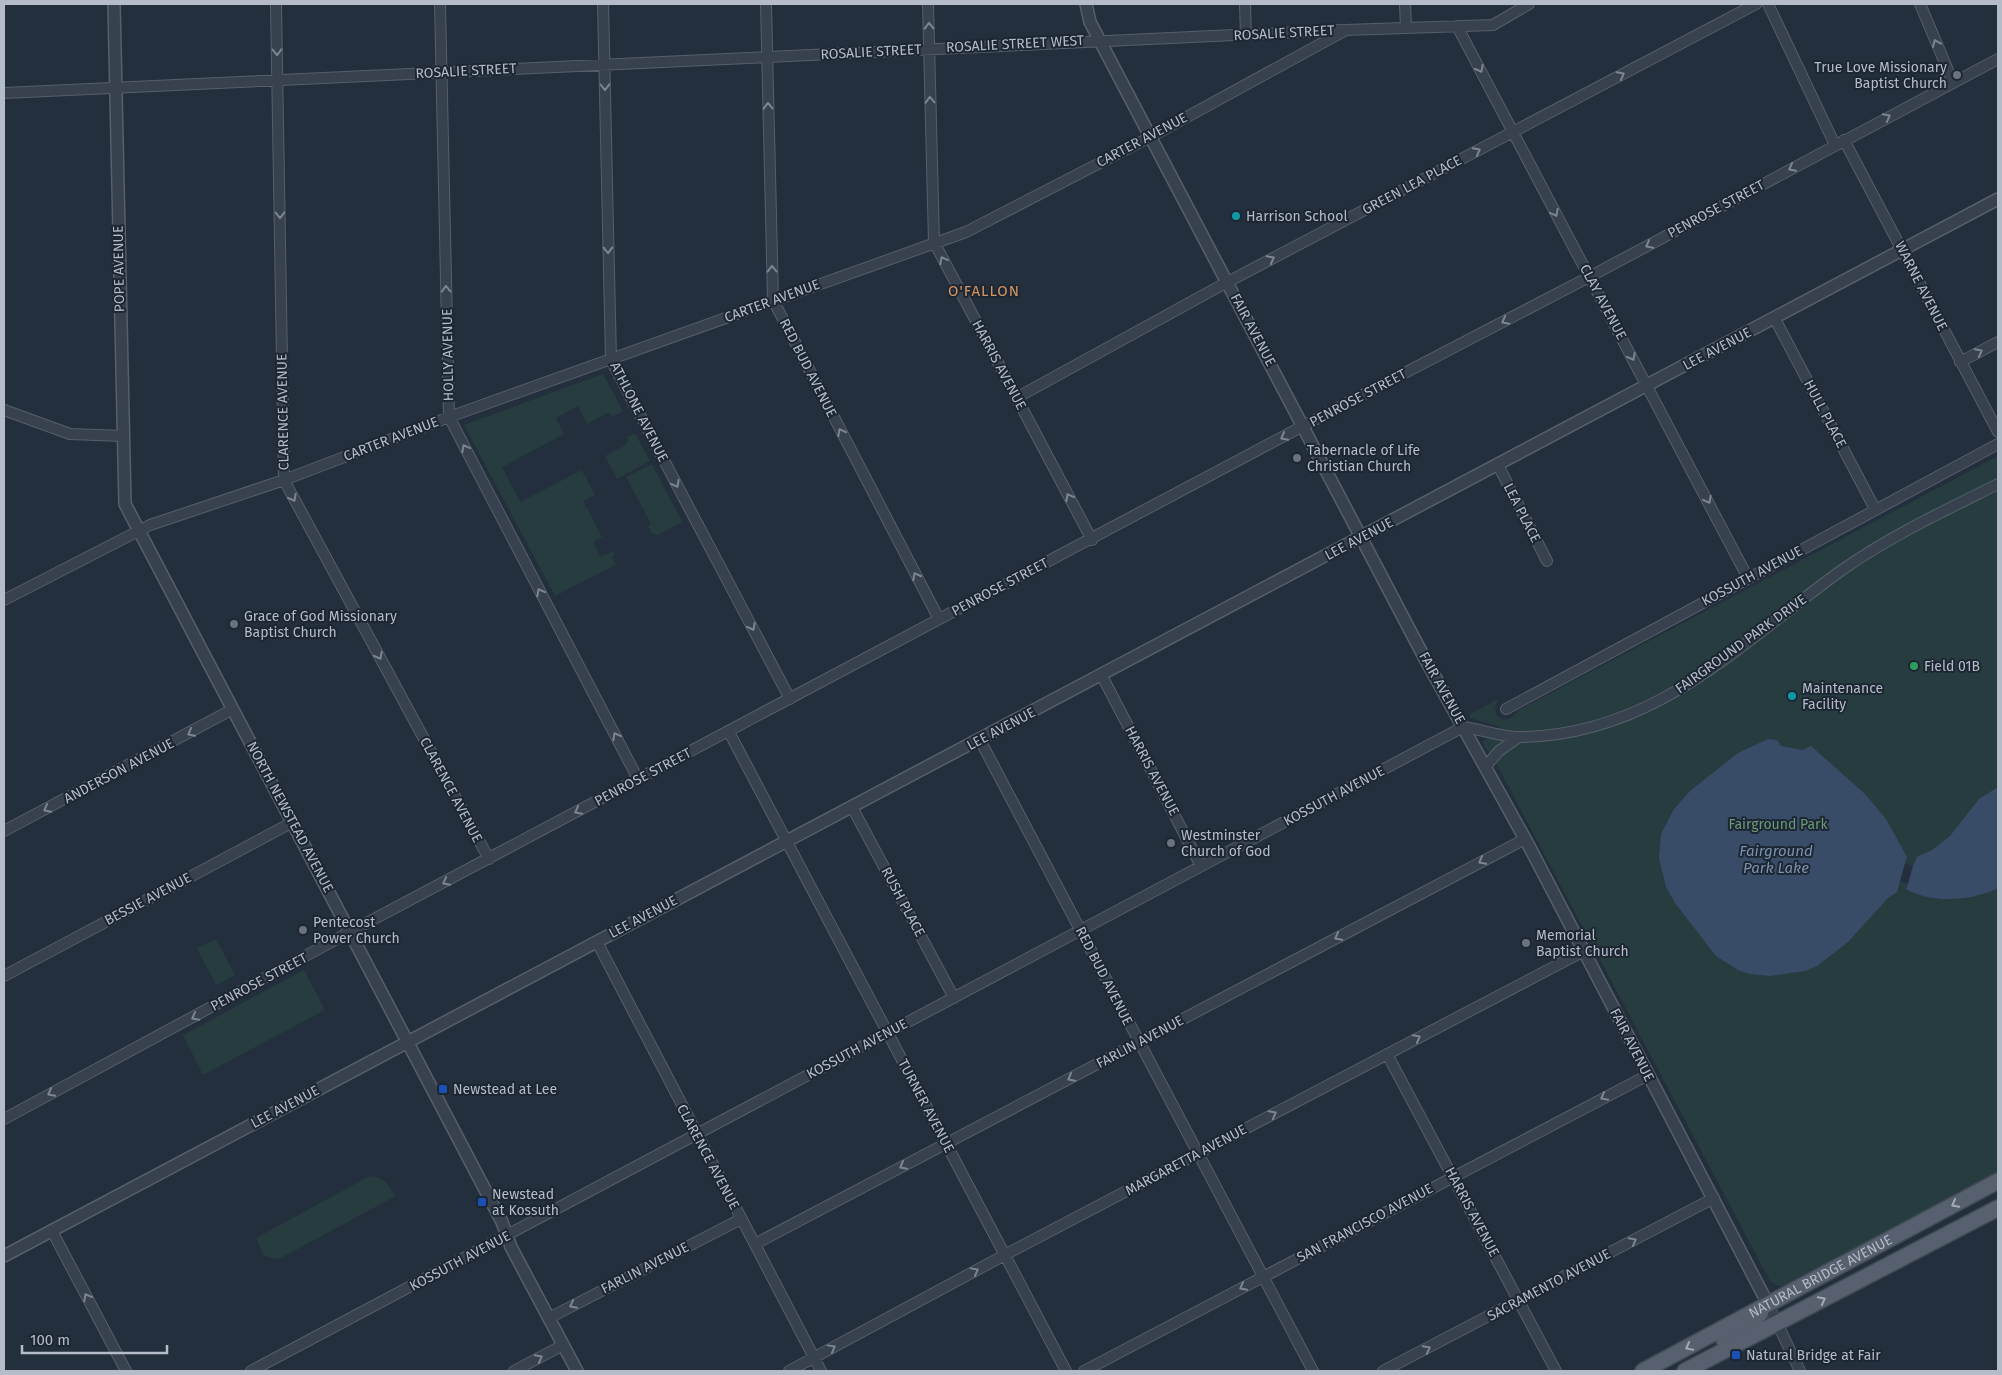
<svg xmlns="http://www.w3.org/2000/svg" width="2002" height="1375" font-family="'Fira Sans',sans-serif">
	<rect width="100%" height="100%" fill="#242f3e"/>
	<path fill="#263c3f" d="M603,374L623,411L612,417L609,412L587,424L578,406L556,418L564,434L502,467L520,502L582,470L595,495L583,501L602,537L593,542L601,557L613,551L615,554L612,557L616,565L555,596L464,425Z
		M635,433L650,461L617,479L605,456L626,445V443L629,441L627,437Z
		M1998,456V1173L1784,1286H1777L1770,1281L1497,765L1482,742L1500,727L1470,718V714L1498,699L1495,708L1497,716C1507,724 1512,717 1519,710Z
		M652,464L682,522L658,535L651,533L648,526L651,524L626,477Z
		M216,939L235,975L216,985L197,948Z
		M304,970L325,1010L203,1075L183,1035Z
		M375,1176L386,1182L395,1196L392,1198L279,1259L264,1256L256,1238L368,1177Z"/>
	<path fill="#394c67" d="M1768,739L1777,740L1781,746L1802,750L1811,746L1865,794L1886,819L1907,857L1905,863L1913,866L1917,857L1932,850L1950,836L1979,799L1998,787V888C1972,901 1932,904 1906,889L1908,884L1900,881L1897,892L1888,898L1848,942L1817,966L1805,971L1770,976L1749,974L1738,970L1716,956L1675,903L1666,887L1659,858L1661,834L1674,809L1690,791L1738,753Z"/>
	<path fill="#242f3e" d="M1905,863L1913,866L1908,884L1900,881Z"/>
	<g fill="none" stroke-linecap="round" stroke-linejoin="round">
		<defs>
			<path id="minor" d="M276,4L284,480L489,859
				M440,4L449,417L638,779
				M603,4L611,360L790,699
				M766,4L773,300L939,619
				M928,4L934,242L1092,540
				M1245,4L1246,35
				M1405,4L1406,27
				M1768,4L1835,145
				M1920,4L1953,82
				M1457,26L1748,578
				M4,93L1342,30
				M1844,140L1998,432
				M1775,319L1875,509
				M1960,362L1998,342
				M1016,398L1220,286L1756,4
				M4,410L70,434L122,436
				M1498,465L1547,561
				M4,600L150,525L284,480L449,417L966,232L1152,136L1346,30L1493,25L1529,4
				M1102,676L1201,866
				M1506,709L1998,444
				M729,732L1066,1371
				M980,740L1313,1371
				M1485,767L1499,751L1519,737
				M852,807L954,998
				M4,831L233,709
				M597,942L821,1371
				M4,976L293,822
				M1387,1054L1556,1371
				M4,1119L359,927L1303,426L1589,277L1998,59
				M52,1231L126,1371
				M755,1244L1525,839
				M1768,1304L1800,1371
				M549,1318L741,1219
				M251,1371L1463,727C1482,729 1499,737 1519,737C1655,736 1740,643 1842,570C1890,536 1946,510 1998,484
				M514,1371L563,1345
				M789,1371L1014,1250L1584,951
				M1084,1371L1648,1075
				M1383,1371L1714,1198"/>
			<path id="tertiary" d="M114,4L125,504L502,1222L511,1247L577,1371
				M1086,4L1090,22L1424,657L1529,846L1768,1304
				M4,1256L1998,199"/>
			<g id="primary">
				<path d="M1724,1340L1749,1326L1761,1312"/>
				<path id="s1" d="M1643,1371L1998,1181"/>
				<path d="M1685,1371L1998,1208"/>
			</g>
		</defs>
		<use href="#minor" stroke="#565f6c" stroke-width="12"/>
		<use href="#tertiary" stroke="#565f6c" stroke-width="14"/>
		<use href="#primary" stroke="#414a57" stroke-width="18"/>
		<use href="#minor" stroke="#38414e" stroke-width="10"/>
		<use href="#tertiary" stroke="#38414e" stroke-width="11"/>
		<use href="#primary" stroke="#56606e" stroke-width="15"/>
	</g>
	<defs><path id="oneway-chevron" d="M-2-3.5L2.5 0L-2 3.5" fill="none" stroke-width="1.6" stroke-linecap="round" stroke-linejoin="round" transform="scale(1.25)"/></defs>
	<g stroke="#7c8592">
		<use href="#oneway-chevron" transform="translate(929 26) rotate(-91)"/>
		<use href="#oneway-chevron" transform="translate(1936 43) rotate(-113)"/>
		<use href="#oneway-chevron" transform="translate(277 52) rotate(89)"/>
		<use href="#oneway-chevron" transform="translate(1480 69) rotate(62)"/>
		<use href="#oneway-chevron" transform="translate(1621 75) rotate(-28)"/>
		<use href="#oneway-chevron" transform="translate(605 87) rotate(89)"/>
		<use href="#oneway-chevron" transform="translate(930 100) rotate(-92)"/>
		<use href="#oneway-chevron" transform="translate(768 106) rotate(-91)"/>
		<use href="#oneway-chevron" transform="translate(1887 117) rotate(-28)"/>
		<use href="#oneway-chevron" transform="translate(1477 151) rotate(-28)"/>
		<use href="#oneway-chevron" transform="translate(1792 168) rotate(152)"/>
		<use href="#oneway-chevron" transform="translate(1555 213) rotate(62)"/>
		<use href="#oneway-chevron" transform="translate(280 215) rotate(89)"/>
		<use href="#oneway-chevron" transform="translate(1649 245) rotate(152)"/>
		<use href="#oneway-chevron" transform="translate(608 250) rotate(89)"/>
		<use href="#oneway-chevron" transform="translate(1271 259) rotate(-28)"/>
		<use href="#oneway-chevron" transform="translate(943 260) rotate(-118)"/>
		<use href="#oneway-chevron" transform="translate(772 269) rotate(-91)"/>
		<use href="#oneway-chevron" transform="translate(446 289) rotate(-91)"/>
		<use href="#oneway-chevron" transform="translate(1505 321) rotate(152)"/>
		<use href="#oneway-chevron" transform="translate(1979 352) rotate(-28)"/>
		<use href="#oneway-chevron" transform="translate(1632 357) rotate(62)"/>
		<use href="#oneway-chevron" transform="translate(841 432) rotate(-117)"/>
		<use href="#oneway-chevron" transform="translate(1284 437) rotate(152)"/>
		<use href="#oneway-chevron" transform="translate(465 448) rotate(-118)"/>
		<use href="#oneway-chevron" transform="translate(676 484) rotate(62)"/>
		<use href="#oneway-chevron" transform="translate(1069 497) rotate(-118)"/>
		<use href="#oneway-chevron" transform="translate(293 498) rotate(62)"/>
		<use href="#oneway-chevron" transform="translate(1708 500) rotate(62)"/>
		<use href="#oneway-chevron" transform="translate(916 576) rotate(-117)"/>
		<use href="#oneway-chevron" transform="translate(540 592) rotate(-118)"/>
		<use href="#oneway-chevron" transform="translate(752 627) rotate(62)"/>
		<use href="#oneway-chevron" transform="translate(379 656) rotate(62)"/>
		<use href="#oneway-chevron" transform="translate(191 733) rotate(152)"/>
		<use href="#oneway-chevron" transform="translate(616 736) rotate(-118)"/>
		<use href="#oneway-chevron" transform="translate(47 809) rotate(152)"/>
		<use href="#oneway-chevron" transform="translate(578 811) rotate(152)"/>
		<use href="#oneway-chevron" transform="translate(1482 861) rotate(152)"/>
		<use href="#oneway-chevron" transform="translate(446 882) rotate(152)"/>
		<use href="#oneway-chevron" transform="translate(1338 937) rotate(152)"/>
		<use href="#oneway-chevron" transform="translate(195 1017) rotate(152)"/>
		<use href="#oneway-chevron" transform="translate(1417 1038) rotate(-28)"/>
		<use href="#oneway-chevron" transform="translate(1071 1078) rotate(152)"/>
		<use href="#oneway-chevron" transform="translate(51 1093) rotate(152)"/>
		<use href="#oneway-chevron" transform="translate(1604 1097) rotate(152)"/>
		<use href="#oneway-chevron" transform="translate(1273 1114) rotate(-28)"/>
		<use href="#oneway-chevron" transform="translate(903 1166) rotate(152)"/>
		<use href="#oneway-chevron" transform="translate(1633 1241) rotate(-28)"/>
		<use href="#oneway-chevron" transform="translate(975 1271) rotate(-29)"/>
		<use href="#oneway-chevron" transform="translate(1243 1287) rotate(152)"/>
		<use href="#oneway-chevron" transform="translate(87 1297) rotate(-118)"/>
		<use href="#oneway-chevron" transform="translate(573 1305) rotate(153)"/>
		<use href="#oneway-chevron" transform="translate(832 1348) rotate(-29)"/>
		<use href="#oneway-chevron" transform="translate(1427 1349) rotate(-27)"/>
		<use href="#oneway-chevron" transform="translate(539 1358) rotate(-28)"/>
	</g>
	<g stroke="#a1aab7">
		<use href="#oneway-chevron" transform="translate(1955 1204) rotate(152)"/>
		<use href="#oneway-chevron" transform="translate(1822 1300) rotate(-28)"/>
		<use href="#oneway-chevron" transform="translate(1689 1347) rotate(152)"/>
	</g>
	<g fill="#6b7280" stroke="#1d2633" stroke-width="2">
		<circle cx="1957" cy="75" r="5"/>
		<circle cx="1297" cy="458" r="5"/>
		<circle cx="234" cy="624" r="5"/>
		<circle cx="1171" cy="843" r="5"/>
		<circle cx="303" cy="930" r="5"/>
		<circle cx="1526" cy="943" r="5"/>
	</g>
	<g fill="#0f9aa8" stroke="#1d2633" stroke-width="2">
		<circle cx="1236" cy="216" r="5"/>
		<circle cx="1792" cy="696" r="5"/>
	</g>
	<circle fill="#2e9e5b" stroke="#1d2633" stroke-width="2" cx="1914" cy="666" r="5"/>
	<g fill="#1a4fb4" stroke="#1d2633" stroke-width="2">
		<rect x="438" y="1084" width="10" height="10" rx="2.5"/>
		<rect x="477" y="1197" width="10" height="10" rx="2.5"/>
		<rect x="1731" y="1350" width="10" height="10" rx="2.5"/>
	</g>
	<g text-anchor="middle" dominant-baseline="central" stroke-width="4" stroke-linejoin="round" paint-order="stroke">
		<g font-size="14" fill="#b4bcc9" stroke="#1d2633">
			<text transform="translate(1284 33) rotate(-3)">ROSALIE STREET</text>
			<text transform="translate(1015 44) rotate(-3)">ROSALIE STREET WEST</text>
			<text transform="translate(871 52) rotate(-3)">ROSALIE STREET</text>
			<text transform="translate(466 71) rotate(-3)">ROSALIE STREET</text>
			<text transform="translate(1142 140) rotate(-28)">CARTER AVENUE</text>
			<text transform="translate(1412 185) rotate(-28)">GREEN LEA PLACE</text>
			<text transform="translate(1716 209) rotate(-28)">PENROSE STREET</text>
			<text transform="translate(119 269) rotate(-91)">POPE AVENUE</text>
			<text transform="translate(1921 286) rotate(63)">WARNE AVENUE</text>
			<text transform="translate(772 301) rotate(-20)">CARTER AVENUE</text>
			<text transform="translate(1603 302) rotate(62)">CLAY AVENUE</text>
			<text transform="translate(1253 330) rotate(62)">FAIR AVENUE</text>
			<text transform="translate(1717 349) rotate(-28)">LEE AVENUE</text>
			<text transform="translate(448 355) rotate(-91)">HOLLY AVENUE</text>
			<text transform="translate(999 365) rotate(62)">HARRIS AVENUE</text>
			<text transform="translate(808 368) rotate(63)">RED BUD AVENUE</text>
			<text transform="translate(1358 398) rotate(-28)">PENROSE STREET</text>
			<text transform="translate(283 412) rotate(-91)">CLARENCE AVENUE</text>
			<text transform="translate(639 412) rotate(63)">ATHLONE AVENUE</text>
			<text transform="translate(1825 414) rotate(62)">HULL PLACE</text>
			<text transform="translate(391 439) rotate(-21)">CARTER AVENUE</text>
			<text transform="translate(1522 513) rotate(63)">LEA PLACE</text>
			<text transform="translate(1359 539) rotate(-28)">LEE AVENUE</text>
			<text transform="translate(1752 576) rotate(-28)">KOSSUTH AVENUE</text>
			<text transform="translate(1000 587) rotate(-28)">PENROSE STREET</text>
			<text transform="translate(1741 644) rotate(-36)">FAIRGROUND PARK DRIVE</text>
			<text transform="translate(1442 688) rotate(61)">FAIR AVENUE</text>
			<text transform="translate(1001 729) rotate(-28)">LEE AVENUE</text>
			<text transform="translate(119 771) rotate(-28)">ANDERSON AVENUE</text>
			<text transform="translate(1152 771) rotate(62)">HARRIS AVENUE</text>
			<text transform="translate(643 777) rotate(-28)">PENROSE STREET</text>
			<text transform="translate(451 790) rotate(62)">CLARENCE AVENUE</text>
			<text transform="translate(1334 796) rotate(-28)">KOSSUTH AVENUE</text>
			<text transform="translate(290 817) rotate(62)">NORTH NEWSTEAD AVENUE</text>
			<text transform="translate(148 899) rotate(-28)">BESSIE AVENUE</text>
			<text transform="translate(903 902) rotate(62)">RUSH PLACE</text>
			<text transform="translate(643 917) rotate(-28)">LEE AVENUE</text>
			<text transform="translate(1104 976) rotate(63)">RED BUD AVENUE</text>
			<text transform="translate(259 982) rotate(-28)">PENROSE STREET</text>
			<text transform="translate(1140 1042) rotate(-28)">FARLIN AVENUE</text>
			<text transform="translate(1632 1045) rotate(63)">FAIR AVENUE</text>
			<text transform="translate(857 1049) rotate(-28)">KOSSUTH AVENUE</text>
			<text transform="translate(926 1106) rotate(62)">TURNER AVENUE</text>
			<text transform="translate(285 1107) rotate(-28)">LEE AVENUE</text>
			<text transform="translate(708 1157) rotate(62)">CLARENCE AVENUE</text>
			<text transform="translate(1186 1160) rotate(-28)">MARGARETTA AVENUE</text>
			<text transform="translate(1472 1212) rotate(62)">HARRIS AVENUE</text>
			<text transform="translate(1365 1223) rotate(-28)">SAN FRANCISCO AVENUE</text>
			<text transform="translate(460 1261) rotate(-28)">KOSSUTH AVENUE</text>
			<text transform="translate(645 1268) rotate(-27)">FARLIN AVENUE</text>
			<text stroke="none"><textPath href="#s1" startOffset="201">NATURAL BRIDGE AVENUE</textPath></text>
			<text transform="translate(1549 1285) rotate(-28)">SACRAMENTO AVENUE</text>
		</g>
		<g font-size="14" fill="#b4bcc9" stroke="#1d2633" text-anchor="start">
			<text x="1947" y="67" text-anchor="end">True Love Missionary<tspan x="1947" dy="16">Baptist Church</tspan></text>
			<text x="1246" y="216">Harrison School</text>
			<text x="1307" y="450">Tabernacle of Life<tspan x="1307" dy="16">Christian Church</tspan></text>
			<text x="244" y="616">Grace of God Missionary<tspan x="244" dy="16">Baptist Church</tspan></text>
			<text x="1924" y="666">Field 01B</text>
			<text x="1802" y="688">Maintenance<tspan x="1802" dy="16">Facility</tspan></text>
			<text x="1181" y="835">Westminster<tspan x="1181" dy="16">Church of God</tspan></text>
			<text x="313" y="922">Pentecost<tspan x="313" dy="16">Power Church</tspan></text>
			<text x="1536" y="935">Memorial<tspan x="1536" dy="16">Baptist Church</tspan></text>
			<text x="453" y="1089">Newstead at Lee</text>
			<text x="492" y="1194">Newstead<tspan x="492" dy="16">at Kossuth</tspan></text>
			<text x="1746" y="1355">Natural Bridge at Fair</text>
		</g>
		<g font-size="14" fill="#6b9a76" stroke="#1d2633">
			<text x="1778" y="824">Fairground Park</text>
		</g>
		<g font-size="15" letter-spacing="1" fill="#d59563" stroke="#1d2633">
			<text x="984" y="291">O'FALLON</text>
		</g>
		<g font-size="15" font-style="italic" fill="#7c92b1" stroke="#1d2633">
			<text x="1776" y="851">Fairground<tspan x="1776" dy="17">Park Lake</tspan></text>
		</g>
	</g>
	<rect width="2002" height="1375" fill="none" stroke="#b4bcc9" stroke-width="10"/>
	<path d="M22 1345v8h145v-8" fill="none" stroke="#b4bcc9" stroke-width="2.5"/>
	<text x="30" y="1345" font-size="15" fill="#b4bcc9" stroke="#1d2633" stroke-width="4" paint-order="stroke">100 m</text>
</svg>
